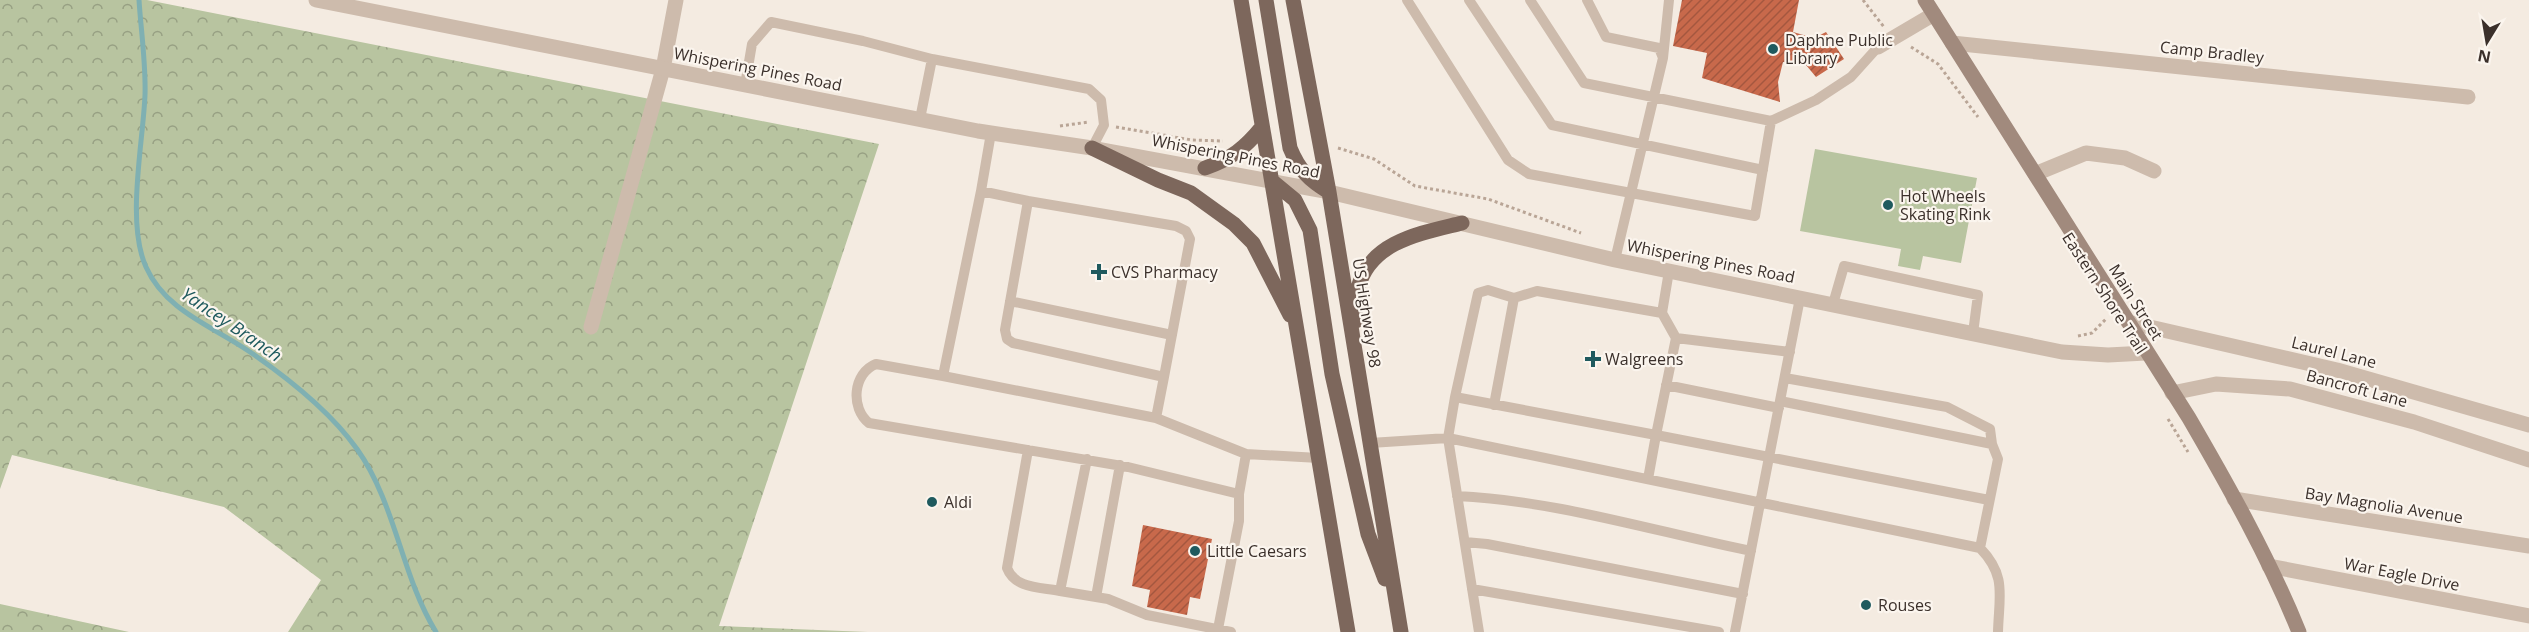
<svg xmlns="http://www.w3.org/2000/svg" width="2529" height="632" font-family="'Open Sans',sans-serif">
	<defs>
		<pattern id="forest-crowns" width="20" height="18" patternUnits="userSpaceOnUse" patternTransform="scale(1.5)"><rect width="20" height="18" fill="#b8c4a0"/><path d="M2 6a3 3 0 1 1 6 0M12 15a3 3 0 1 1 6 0" fill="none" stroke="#97a083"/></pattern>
		<pattern id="building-hatch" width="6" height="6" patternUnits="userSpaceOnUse" patternTransform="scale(1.5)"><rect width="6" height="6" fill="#c8694b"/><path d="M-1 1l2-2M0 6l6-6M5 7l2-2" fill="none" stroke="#a4573f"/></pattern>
	</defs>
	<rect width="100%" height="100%" fill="#f4ebe1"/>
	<path fill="#b8c4a0" d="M1815,149L1977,178L1961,263L1923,256L1920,270L1898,266L1901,249L1800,231Z"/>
	<path fill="url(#forest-crowns)" d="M0,0H147L879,144L719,626L868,632H288L321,580L224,507L12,455L0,489Z
		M0,604L129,632H0Z"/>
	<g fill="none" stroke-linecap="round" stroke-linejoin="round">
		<path stroke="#7fb0b2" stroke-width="5" d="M139,0C141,31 146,64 145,95C143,144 126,223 146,267C166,312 215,327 253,354C289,379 332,414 357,449C396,504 401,575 436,632"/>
	</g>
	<path fill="url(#building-hatch)" d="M1682,0H1799L1793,32L1814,38L1826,32L1844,59L1816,77L1806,65L1783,62L1778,82L1780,102L1702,78L1707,53L1673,46Z
		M1143,525L1212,539L1200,599L1190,597L1187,615L1147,607L1150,590L1132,586Z"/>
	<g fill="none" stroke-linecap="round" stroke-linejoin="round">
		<path stroke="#b9a596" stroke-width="3" stroke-dasharray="3 3" stroke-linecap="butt" d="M1863,0L1884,27
			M1911,47L1938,64L1978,117
			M1060,126L1089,122
			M1116,127L1192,140L1223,141
			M1338,148L1374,159L1415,186L1488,199L1581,233
			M2078,336L2092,333L2106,319
			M2168,419L2188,452"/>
		<path stroke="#cdbbac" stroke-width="10" d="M1407,0L1508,160L1529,174L1755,216L1771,121
			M1469,0L1552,125L1763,170
			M1530,0L1584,83L1771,121L1816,100L1851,77L1878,47
			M1587,0L1606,37L1659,48L1663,58
			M745,85L752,44L771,22L863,41L932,59L1089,89L1101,100L1104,125L1092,148
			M920,119L932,59
			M991,133L981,191L1028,201L1005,330L1007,339L1013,343L1164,377L1156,418L1246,454L1319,458
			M981,191L943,376L876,364C853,373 850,408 869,423L1128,467L1239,494
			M1028,201L1176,226L1186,231L1190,239L1164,377
			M1615,260L1663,58L1669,0
			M1010,301L1172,335
			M1833,304L1844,266L1978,295L1973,333
			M1676,338L1790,352
			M943,376L1156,418
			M1785,378L1947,407L1990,429L1992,444
			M1666,385L1779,408
			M1455,397L1478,293L1488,290L1514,298
			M1494,405L1514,298L1537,291L1662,313
			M1370,443L1448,438L1455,397L1656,435L1676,338L1662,313L1669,271
			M1028,450L1007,568C1015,589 1041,587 1060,591L1087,459
			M1648,479L1656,435L1989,500
			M1457,496C1553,500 1657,532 1751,551
			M1465,542L1487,544L1743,594
			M1980,548C2007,576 1999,595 1998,632
			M1472,589L1719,632
			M1060,591L1108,599L1147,615L1231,632
			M1096,597L1120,465
			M1218,629L1239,521V494L1246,454
			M1479,632L1448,438L1980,548L1998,459L1992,444L1780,401
			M1735,632L1800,298"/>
		<path stroke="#cdbbac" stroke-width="15" d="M1952,43L2468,97
			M1878,47L1934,14
			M2035,174L2086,153L2125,158L2154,171
			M2128,322L2337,370L2529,425
			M591,327L663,69L676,0
			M2172,393L2216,384L2290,389L2414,422L2529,460
			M2234,499L2529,546
			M2269,566L2529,616"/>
		<path stroke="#cdbbac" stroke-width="15" d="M316,0L978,131L1092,148L1329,192L1615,260L2062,352L2108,355L2146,353"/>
		<path stroke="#a18a7d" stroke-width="15" d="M1925,0L2189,418C2229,487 2269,558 2299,632"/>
		<path stroke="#7d675c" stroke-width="15" d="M1241,0L1348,632
			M1266,0L1290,148C1299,170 1309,180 1329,192
			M1293,0L1329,192L1401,632
			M1092,148L1158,180L1191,193L1234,224L1253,243L1290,315
			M1205,168C1231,159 1245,148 1262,127
			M1272,181L1295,200L1310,230L1332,374L1368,534L1385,579
			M1356,321C1357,310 1356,298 1358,288C1370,241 1422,233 1462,223"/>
	</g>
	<g fill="#1f5a5e" stroke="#fbf5ee" stroke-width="2">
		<circle cx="1773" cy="49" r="6"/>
		<circle cx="1888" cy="205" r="6"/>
		<path d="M1096 263h6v6h6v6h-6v6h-6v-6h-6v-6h6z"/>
		<path d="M1590 350h6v6h6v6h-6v6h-6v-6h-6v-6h6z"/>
		<circle cx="932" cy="502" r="6"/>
		<circle cx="1195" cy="551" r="6"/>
		<circle cx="1866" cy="605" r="6"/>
	</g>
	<g text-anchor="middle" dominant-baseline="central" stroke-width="4.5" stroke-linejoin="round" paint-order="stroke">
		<g font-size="16" fill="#3b302b" stroke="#fbf5ee" text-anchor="start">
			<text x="1785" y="40">Daphne Public<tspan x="1785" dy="18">Library</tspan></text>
			<text x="1900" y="196">Hot Wheels<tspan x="1900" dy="18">Skating Rink</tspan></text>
			<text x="1111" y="272">CVS Pharmacy</text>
			<text x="1605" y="359">Walgreens</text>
			<text x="944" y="502">Aldi</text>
			<text x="1207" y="551">Little Caesars</text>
			<text x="1878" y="605">Rouses</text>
		</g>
		<g font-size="16" fill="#3b302b" stroke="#fbf5ee">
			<text transform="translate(2212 52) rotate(6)">Camp Bradley</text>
			<text transform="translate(758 69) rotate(11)">Whispering Pines Road</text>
			<text transform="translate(1236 156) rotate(11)">Whispering Pines Road</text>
			<text transform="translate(1711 261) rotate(11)">Whispering Pines Road</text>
			<text transform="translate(2105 293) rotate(57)">Eastern Shore Trail</text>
			<text transform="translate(2136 302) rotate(58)">Main Street</text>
			<text transform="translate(1367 313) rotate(81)">US Highway 98</text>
			<text transform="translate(2334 352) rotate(14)">Laurel Lane</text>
			<text transform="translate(2357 388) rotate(15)">Bancroft Lane</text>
			<text transform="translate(2384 505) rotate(9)">Bay Magnolia Avenue</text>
			<text transform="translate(2402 574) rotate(11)">War Eagle Drive</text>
		</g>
		<g font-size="18" font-style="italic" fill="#1f5a5e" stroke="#fbf5ee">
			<text transform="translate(232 324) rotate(34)">Yancey Branch</text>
		</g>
	</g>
	<g transform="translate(2487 42) rotate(191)" stroke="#fbf5ee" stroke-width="4.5" paint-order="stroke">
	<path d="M0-4.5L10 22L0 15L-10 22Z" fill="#3b302b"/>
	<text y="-9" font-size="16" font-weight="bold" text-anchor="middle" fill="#3b302b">N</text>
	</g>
</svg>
